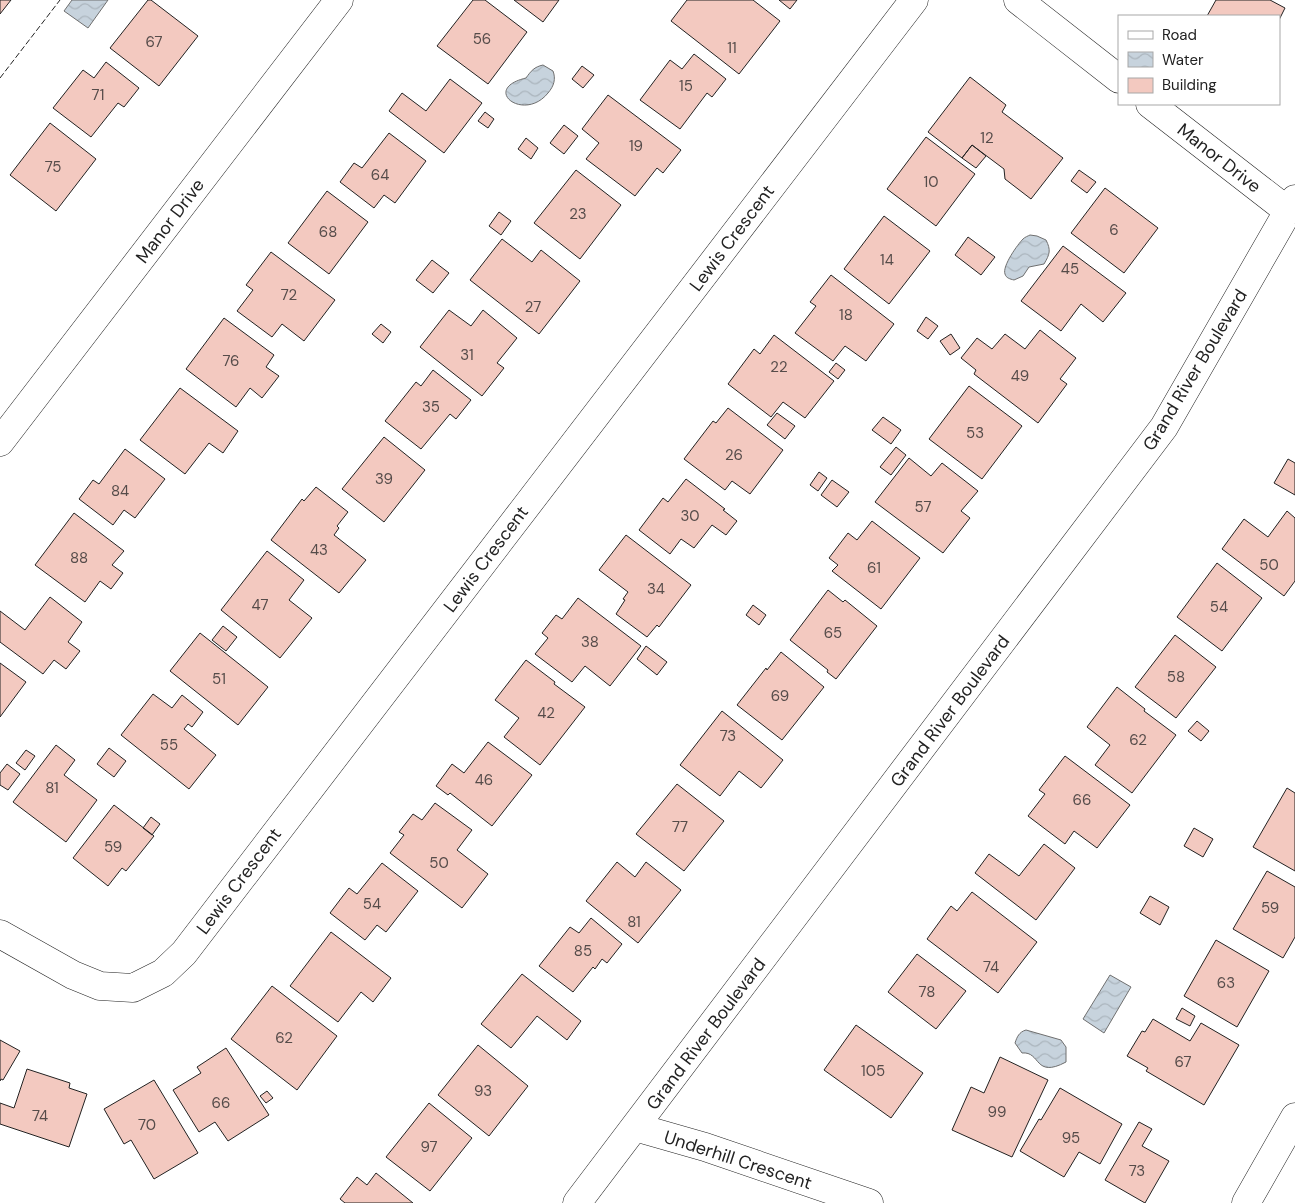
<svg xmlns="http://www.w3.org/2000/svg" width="1295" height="1203" font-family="'DM Sans',sans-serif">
	<defs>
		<pattern id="water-waves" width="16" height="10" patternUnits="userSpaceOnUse" patternTransform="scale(1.25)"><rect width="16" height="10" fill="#c7d3dd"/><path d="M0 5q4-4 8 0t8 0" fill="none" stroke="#abb5bd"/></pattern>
	</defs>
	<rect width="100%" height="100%" fill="#fff"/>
	<path fill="url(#water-waves)" stroke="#6f6f6f" d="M72,0H108L88,28L64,11Z
		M543,65L553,71C556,79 554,86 548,93C524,123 480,89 526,78C531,71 534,67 543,65Z
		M1030,235L1037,236L1046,240C1051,250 1050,254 1044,264L1029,267L1023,276L1014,280C1010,279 1006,278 1005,274C1002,266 1018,244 1023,239C1025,237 1028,236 1030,235Z
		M1110,975L1131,987L1104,1033L1083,1019Z
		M1026,1030L1061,1040L1066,1047V1062C1034,1079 1041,1051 1022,1053L1015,1043C1017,1037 1019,1032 1026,1030Z"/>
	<path fill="#f3c9c0" stroke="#222" d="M0,0H11L0,14Z
		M148,0H151L198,36L159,86L110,48Z
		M473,0H485L527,32L488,84L437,46Z
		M514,0H559L543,22Z
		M687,0H753L780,21L739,74L671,21Z
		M779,0H797L790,9Z
		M1216,0H1270L1285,8L1279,20V16H1207Z
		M694,54L726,79L712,97L707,93L680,129L640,100L670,60L682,69Z
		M106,62L139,88L124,107L118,103L91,137L53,108L83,70L94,78Z
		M582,66L594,75L583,88L572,79Z
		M970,77L1006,105L1002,112L1063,158L1031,199L1005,179L1004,169L972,145L962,158L928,132Z
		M450,79L482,103L444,153L389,111L402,93L426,111Z
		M608,95L681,150L663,173L657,168L635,196L586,159L599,143L582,129Z
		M485,112L494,119L488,128L478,121Z
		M50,123L96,159L56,211L10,175Z
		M564,125L578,136L564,154L550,143Z
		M389,133L426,161L395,203L384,195L374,208L340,182L354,163L362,168Z
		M926,137L975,174L936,226L887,189Z
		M526,138L538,148L531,159L518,149Z
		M972,145L986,156L976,168L962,158Z
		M576,170L621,205L580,259L534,223Z
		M1079,170L1096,182L1087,193L1071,181Z
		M1105,188L1158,228L1124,273L1071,233Z
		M327,191L368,222L329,274L288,243Z
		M499,212L511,221L501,235L489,226Z
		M884,216L930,251L889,304L844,269Z
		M968,237L995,257L981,275L955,255Z
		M502,239L532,262L541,250L580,281L539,334L470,280Z
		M1063,246L1126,293L1103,322L1081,304L1061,331L1021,301Z
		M271,252L335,300L304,341L282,324L272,337L237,311L253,290L246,285Z
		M432,260L449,273L433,293L416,280Z
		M831,275L894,324L866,361L845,346L833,361L795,333L816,306L810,302Z
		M449,310L471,326L483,310L517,338L497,363L504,368L482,396L420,347Z
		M926,317L938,326L928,339L917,331Z
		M224,318L274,355L266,367L279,376L262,398L250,388L236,407L186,369Z
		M381,324L391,332L383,343L372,334Z
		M1040,330L1076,358L1060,379L1067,384L1038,423L974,374L976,370L961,358L977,338L992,349L1005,334L1025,349Z
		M951,334L960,348L950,355L940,341Z
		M774,335L834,381L805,418L783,402L771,417L728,384L754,349L760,354Z
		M836,363L845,370L838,379L829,372Z
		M433,370L471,400L456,419L450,414L421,449L385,421L416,382L421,386Z
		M969,386L1022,426L982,479L929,439Z
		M180,388L238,431L223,453L209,443L185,474L140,440Z
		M728,408L783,450L750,494L732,481L725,490L684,459L713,421L716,423Z
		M777,413L795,426L785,439L767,425Z
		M883,417L901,430L891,444L872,430Z
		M384,437L425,470L384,522L342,489Z
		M896,447L906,455L891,475L880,467Z
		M125,449L165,479L135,518L124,510L113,525L79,499L93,480L99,484Z
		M909,458L931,476L942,463L978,491L961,511L970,518L943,553L875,502Z
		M1288,459L1295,463V495L1274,483Z
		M819,472L827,478L818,491L810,485Z
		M686,479L725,509L723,510L737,521L726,535L712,525L694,548L681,539L670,554L639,530L663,498L668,502Z
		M832,480L849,492L837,507L821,495Z
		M316,487L348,512L337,526L339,528L334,535L366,560L339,593L271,540L302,499L304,501Z
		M1287,511L1295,518V581L1284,596L1222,549L1244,519L1268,537Z
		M74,513L124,551L112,565L123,573L111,589L100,581L85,602L35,565Z
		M872,521L920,558L881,609L832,571L838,565L829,558L848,533L857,540Z
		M626,535L691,585L659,627L657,625L647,637L616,614L625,600L623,599L628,592L599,570Z
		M267,551L304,580L289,600L312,618L280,658L221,610Z
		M1217,563L1262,598L1222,651L1177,617Z
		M828,590L843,602L845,600L877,626L836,679L827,672L828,670L790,640Z
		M50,597L82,622L68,642L80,651L66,669L54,660L43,674L0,642V611L25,630Z
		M578,598L641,646L610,686L585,666L572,682L535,654L548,638L542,633L556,615L562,619Z
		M753,605L766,615L759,625L746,615Z
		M223,626L237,637L226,651L212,640Z
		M200,633L268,687L238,725L170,671Z
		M1175,635L1216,667L1176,718L1135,687Z
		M646,646L667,662L657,675L637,659Z
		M781,652L824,687L782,740L737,705L766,668L767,670Z
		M526,660L555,682L554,684L585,707L540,765L504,737L519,718L495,700Z
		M0,663L26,682L0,717Z
		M1117,687L1145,709L1144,711L1176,735L1132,793L1095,765L1110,745L1087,727Z
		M153,694L172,708L182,695L203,712L192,727L188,724L184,729L216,755L189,789L121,735Z
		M722,711L783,760L761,788L739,771L720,796L680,765Z
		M1197,721L1209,731L1201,741L1188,731Z
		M488,742L532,775L492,826L450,793L448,795L436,786L452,764L464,773Z
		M56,745L75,760L64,775L97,800L66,842L13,802Z
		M109,748L126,761L114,777L97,764Z
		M26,750L35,756L25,770L16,763Z
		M1065,756L1130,805L1097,848L1074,831L1065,844L1028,816L1045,794L1039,790Z
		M7,764L20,774L8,790L0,785V773Z
		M677,784L724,821L684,871L636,834Z
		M1287,788L1295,793V871L1253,847Z
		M435,803L472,830L457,850L488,874L462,908L390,853L404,835L399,832L413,814L422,820Z
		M114,805L154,836L126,871L122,868L108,886L73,858Z
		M151,817L160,824L152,835L143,828Z
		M1194,828L1213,839L1203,857L1184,846Z
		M1044,844L1075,868L1036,920L975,873L989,854L1019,876Z
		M617,862L635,877L646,862L681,890L638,943L586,901Z
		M382,863L418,891L386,932L377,925L365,940L330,913L349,888L357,894Z
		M1267,871L1295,887V937L1283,958L1233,929Z
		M972,892L1037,942L998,993L927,939L951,906L957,911Z
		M1150,896L1169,907L1160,925L1140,913Z
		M591,918L622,944L607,963L602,959L595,969L593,967L573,992L539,966L570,927L579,933Z
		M331,932L391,978L373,1002L361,992L338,1022L290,986Z
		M1216,940L1269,971L1237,1027L1184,996Z
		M917,954L966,991L936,1029L888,992Z
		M522,974L581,1021L567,1040L537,1016L511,1048L481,1024Z
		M272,986L337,1036L297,1090L231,1039Z
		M1182,1008L1195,1016L1190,1026L1176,1019Z
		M1153,1019L1190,1041L1201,1023L1239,1045L1204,1105L1146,1071L1148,1068L1127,1056L1142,1031L1145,1032Z
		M856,1025L923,1073L891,1118L824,1070Z
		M0,1040L20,1051L3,1080L1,1079L0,1081Z
		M478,1045L528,1086L489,1136L438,1095Z
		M226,1048L269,1115L228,1141L215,1122L199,1132L173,1090L201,1073L197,1067Z
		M1000,1057L1048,1080L1012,1157L952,1130L971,1087L984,1093Z
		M27,1069L70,1083L69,1088L87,1094L69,1147L0,1124V1103L14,1108Z
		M154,1080L198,1153L154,1179L131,1140L124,1144L104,1109Z
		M1060,1088L1122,1124L1100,1164L1079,1152L1064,1177L1020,1151L1039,1119L1041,1120Z
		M267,1091L273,1098L266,1103L260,1096Z
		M429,1103L472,1138L430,1191L386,1157Z
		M1139,1122L1152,1129L1142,1146L1169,1161L1145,1203L1105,1180Z
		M376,1173L413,1203H345L340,1199L357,1177L367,1185Z"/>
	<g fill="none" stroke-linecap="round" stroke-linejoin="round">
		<defs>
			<path id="minor" d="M1018,0L1119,79
				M1150,104L1288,211
				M0,442L339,0
				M0,934L73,975L100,986L133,988L163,973L184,953L914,0
				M635,1127L705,1147L869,1203
				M577,1203L1164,427L1295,199
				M1246,1203L1295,1117"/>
		</defs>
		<use href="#minor" stroke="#222" stroke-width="29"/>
		<use href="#minor" stroke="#fff" stroke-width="28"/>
		<path stroke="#222" stroke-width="1" stroke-dasharray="6 2.5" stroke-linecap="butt" d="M0,78L60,0"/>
	</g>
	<g text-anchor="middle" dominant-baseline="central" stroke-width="4" stroke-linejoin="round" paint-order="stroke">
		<g font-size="15" fill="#564c4a">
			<text x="482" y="39">56</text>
			<text x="154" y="42">67</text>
			<text x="732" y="48">11</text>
			<text x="686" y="86">15</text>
			<text x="98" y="95">71</text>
			<text x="987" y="138">12</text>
			<text x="636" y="146">19</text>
			<text x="53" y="167">75</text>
			<text x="380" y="175">64</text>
			<text x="931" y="182">10</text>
			<text x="578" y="214">23</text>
			<text x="1114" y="230">6</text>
			<text x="328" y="232">68</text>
			<text x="887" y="260">14</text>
			<text x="1070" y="269">45</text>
			<text x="289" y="295">72</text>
			<text x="533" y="307">27</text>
			<text x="846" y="315">18</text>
			<text x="467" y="355">31</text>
			<text x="231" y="361">76</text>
			<text x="779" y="367">22</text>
			<text x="1020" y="376">49</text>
			<text x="431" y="407">35</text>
			<text x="975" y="433">53</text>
			<text x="734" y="455">26</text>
			<text x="384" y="479">39</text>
			<text x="120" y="491">84</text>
			<text x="923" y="507">57</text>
			<text x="690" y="516">30</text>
			<text x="319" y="550">43</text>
			<text x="79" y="558">88</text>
			<text x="1269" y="565">50</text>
			<text x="874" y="568">61</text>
			<text x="656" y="589">34</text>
			<text x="260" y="605">47</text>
			<text x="1219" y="607">54</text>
			<text x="833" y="633">65</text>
			<text x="590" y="642">38</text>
			<text x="1176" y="677">58</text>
			<text x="219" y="679">51</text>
			<text x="780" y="696">69</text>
			<text x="546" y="713">42</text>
			<text x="728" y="736">73</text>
			<text x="1138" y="740">62</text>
			<text x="169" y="745">55</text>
			<text x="484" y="780">46</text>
			<text x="52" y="788">81</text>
			<text x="1082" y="800">66</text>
			<text x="680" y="827">77</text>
			<text x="113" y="847">59</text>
			<text x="439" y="863">50</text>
			<text x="372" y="904">54</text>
			<text x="1270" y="908">59</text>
			<text x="634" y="922">81</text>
			<text x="583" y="951">85</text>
			<text x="991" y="967">74</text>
			<text x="1226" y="983">63</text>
			<text x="927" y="992">78</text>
			<text x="284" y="1038">62</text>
			<text x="1183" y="1062">67</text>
			<text x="873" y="1071">105</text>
			<text x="483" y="1091">93</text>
			<text x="221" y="1103">66</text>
			<text x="997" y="1112">99</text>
			<text x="40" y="1116">74</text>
			<text x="147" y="1125">70</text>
			<text x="1071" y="1138">95</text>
			<text x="429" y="1147">97</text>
			<text x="1137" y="1171">73</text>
		</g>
		<g font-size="18" fill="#222" stroke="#fff">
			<text transform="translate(1219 158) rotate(38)">Manor Drive</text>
			<text transform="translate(170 221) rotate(-53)">Manor Drive</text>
			<text transform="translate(732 238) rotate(-53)">Lewis Crescent</text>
			<text transform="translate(1195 370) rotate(-59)">Grand River Boulevard</text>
			<text transform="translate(486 559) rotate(-53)">Lewis Crescent</text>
			<text transform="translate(950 711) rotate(-53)">Grand River Boulevard</text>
			<text transform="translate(239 881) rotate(-53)">Lewis Crescent</text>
			<text transform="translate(706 1034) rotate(-53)">Grand River Boulevard</text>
			<text transform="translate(738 1160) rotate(18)">Underhill Crescent</text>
		</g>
	</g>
	<rect x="1118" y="15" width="162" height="90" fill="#ffffff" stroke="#a7a7a7"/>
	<rect x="1128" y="31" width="25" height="8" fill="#ffffff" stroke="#a7a7a7"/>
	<text x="1162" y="40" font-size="15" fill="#222222">Road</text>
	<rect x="1128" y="52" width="25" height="15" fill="url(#water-waves)" stroke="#a7a7a7"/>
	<text x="1162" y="65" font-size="15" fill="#222222">Water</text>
	<rect x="1128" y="78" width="25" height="15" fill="#f3c9c0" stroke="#a7a7a7"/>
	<text x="1162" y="90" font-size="15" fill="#222222">Building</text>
</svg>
